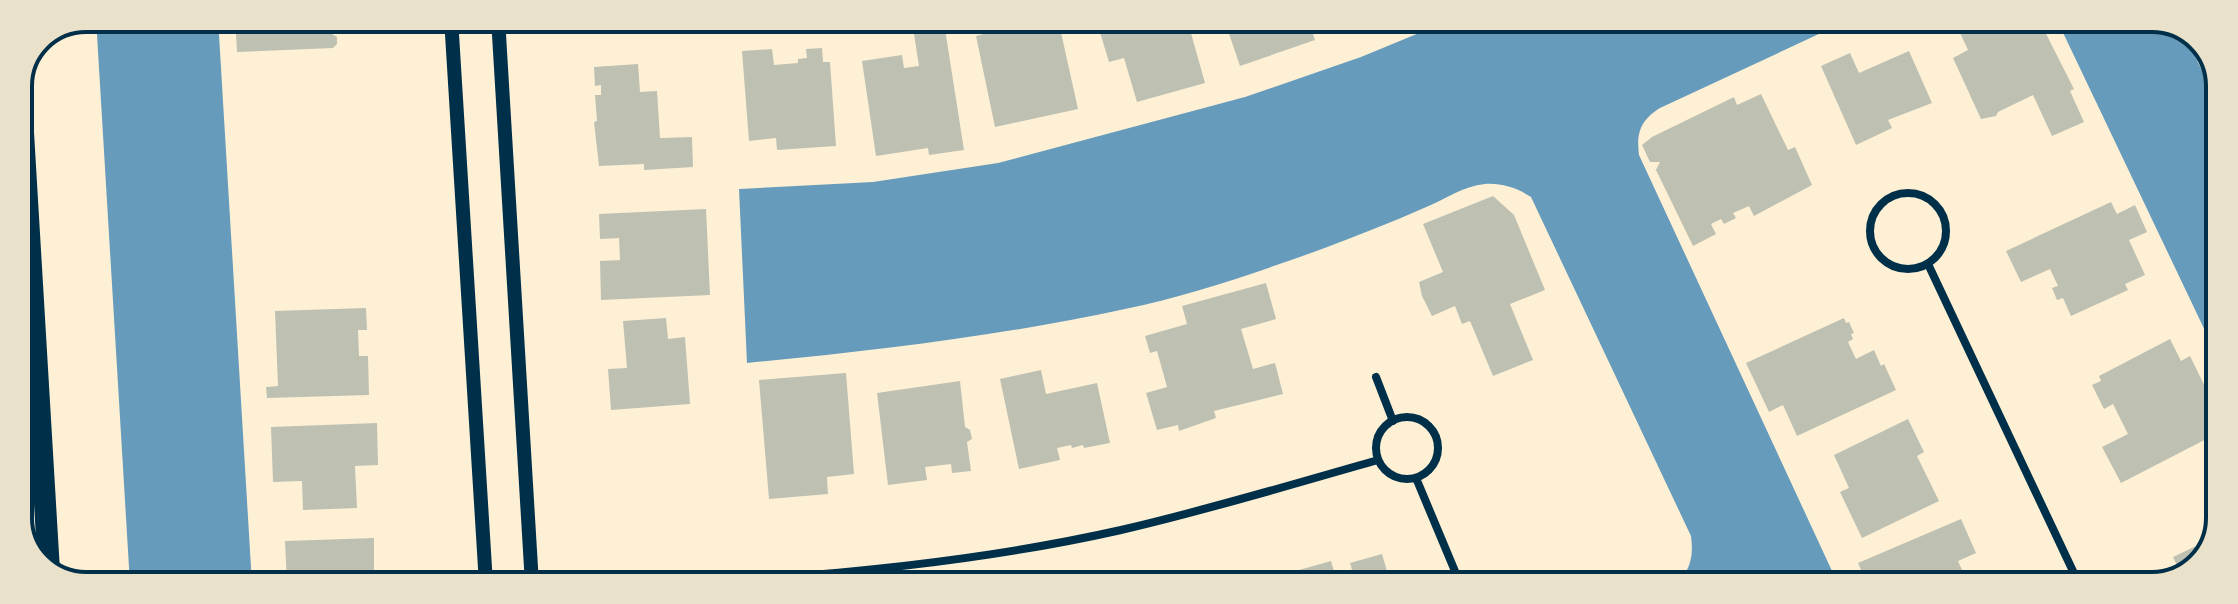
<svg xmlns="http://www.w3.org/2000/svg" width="2238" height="604" font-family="'Varela Round',sans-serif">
	<rect width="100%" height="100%" fill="#fdf0d5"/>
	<path fill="#669bbc" d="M96,18H218L252,584H130Z
		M1453,19L1849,20L1660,108C1641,120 1636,132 1639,155L1839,586L1669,585C1690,577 1694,557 1691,536L1531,197C1517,188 1502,183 1485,184C1463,186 1444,200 1424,208C1390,223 1356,236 1322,249C1258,272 1192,295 1125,309C1000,336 874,351 747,363L739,189L873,182L998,163L1245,97L1361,57Z
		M2057,20H2169L2181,28L2220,107L2219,360Z"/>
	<path fill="#bec0b2" d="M235,18H336L337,28H332V34L337,37V44L333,48L237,52Z
		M1020,19H1058L1078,109L995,127L976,36L1002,29L1021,27Z
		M1096,19H1187L1205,83L1137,102L1124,58L1109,62Z
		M1224,19H1308L1315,40L1240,66Z
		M1347,19H1386V20L1352,33Z
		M1954,20H2039L2074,89L2070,91L2084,122L2052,136L2033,95L1998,112L1996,116L1981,119L1953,58L1968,50Z
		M945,29L964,150L929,155L928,148L876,156L862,61L902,55L904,68L919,66L914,34Z
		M822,48L823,62H830L836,146L777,150L776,138L749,141L742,51L772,49L774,65L798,63V59L807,58L806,49Z
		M1909,51L1932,103L1888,120L1892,128L1856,145L1821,66L1850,53L1859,73Z
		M638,64L640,92L657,91L660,138L692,137L693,167L644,170V164L599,166L594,122L597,121L595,95H601V85L595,86L594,67Z
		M1761,94L1788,150L1795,147L1812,185L1754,216L1749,206L1733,213L1736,218L1724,224L1721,219L1711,224L1716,234L1693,246L1656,170L1660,162H1650L1642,145L1652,137L1734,97L1737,105Z
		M1493,196L1514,215L1545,290L1510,304L1533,360L1493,376L1470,321L1462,324L1455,306L1432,316L1422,296L1419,282L1443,272L1423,224Z
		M2111,202L2117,214L2135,205L2147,232L2129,240L2145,275L2125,284L2128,290L2071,316L2063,298L2057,300L2052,288L2058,286L2050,269L2021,282L2006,251Z
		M706,209L710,295L601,300L600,261L620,260L619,238L600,239L599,214Z
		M1266,283L1276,319L1241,329L1253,369L1275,363L1283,394L1214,411L1216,418L1179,431L1178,425L1157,430L1146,393L1167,387L1157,351L1150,353L1145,336L1187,324L1182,306Z
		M366,308L367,330H358L359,356H368L369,395L267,398L266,387L278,386L275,311Z
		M666,318L668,339L685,337L690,404L611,410L608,369L627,368L623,321Z
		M1844,318L1846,323L1849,322L1854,333L1851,334L1853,339L1848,342L1856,359L1874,350L1881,366L1884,364L1896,390L1797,436L1783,405L1769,412L1746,363Z
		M2170,339L2181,361L2190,356L2218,413V433L2121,483L2102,447L2128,434L2113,404L2104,409L2092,385L2101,381L2099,376Z
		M1041,370L1046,394L1097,383L1110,443L1084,448L1083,445L1072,448L1071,445L1057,448L1060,460L1019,469L1000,379Z
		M846,373L854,474L827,477L828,494L769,499L759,380Z
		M960,381L965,427L970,430L972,439L967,442L971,471L952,473L951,464L925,467L927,480L888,485L877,393Z
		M1908,419L1924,452L1917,456L1939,501L1862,538L1840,492L1849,488L1834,455Z
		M377,423L378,465L355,466L357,508L303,510L302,481L273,482L271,427Z
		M1961,519L1976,553L1958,561L1969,586H1868L1858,563Z
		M2217,536L2194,572L2182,576L2173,557Z
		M374,538V584H287L285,541Z
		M1382,554L1391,585H1303L1299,570L1331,561L1335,575L1352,570L1350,563Z
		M1268,570L1272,585H1238L1237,578Z"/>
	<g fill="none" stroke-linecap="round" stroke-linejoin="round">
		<path stroke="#003049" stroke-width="8" d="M1870 231a38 38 0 1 1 76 0a38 38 0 1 1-76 0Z
			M1928,264L2080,586
			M1376,377L1393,421
			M1376 448a31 31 0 1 1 62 0a31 31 0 1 1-62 0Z
			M1416,478L1457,576
			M688,584C833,575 979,562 1121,530C1208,510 1293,484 1378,460"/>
		<path stroke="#003049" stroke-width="14" d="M451,18L486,584
			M498,18L532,584"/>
		<path stroke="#003049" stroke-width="22" d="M20,82L49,571"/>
	</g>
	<path d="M0 0H2238V604H0ZM86 32H2152A54 54 0 0 1 2206 86V518A54 54 0 0 1 2152 572H86A54 54 0 0 1 32 518V86A54 54 0 0 1 86 32Z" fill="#e9e1ca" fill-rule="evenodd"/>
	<path fill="none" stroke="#003049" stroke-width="4" d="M86 32H2152A54 54 0 0 1 2206 86V518A54 54 0 0 1 2152 572H86A54 54 0 0 1 32 518V86A54 54 0 0 1 86 32Z"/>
</svg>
